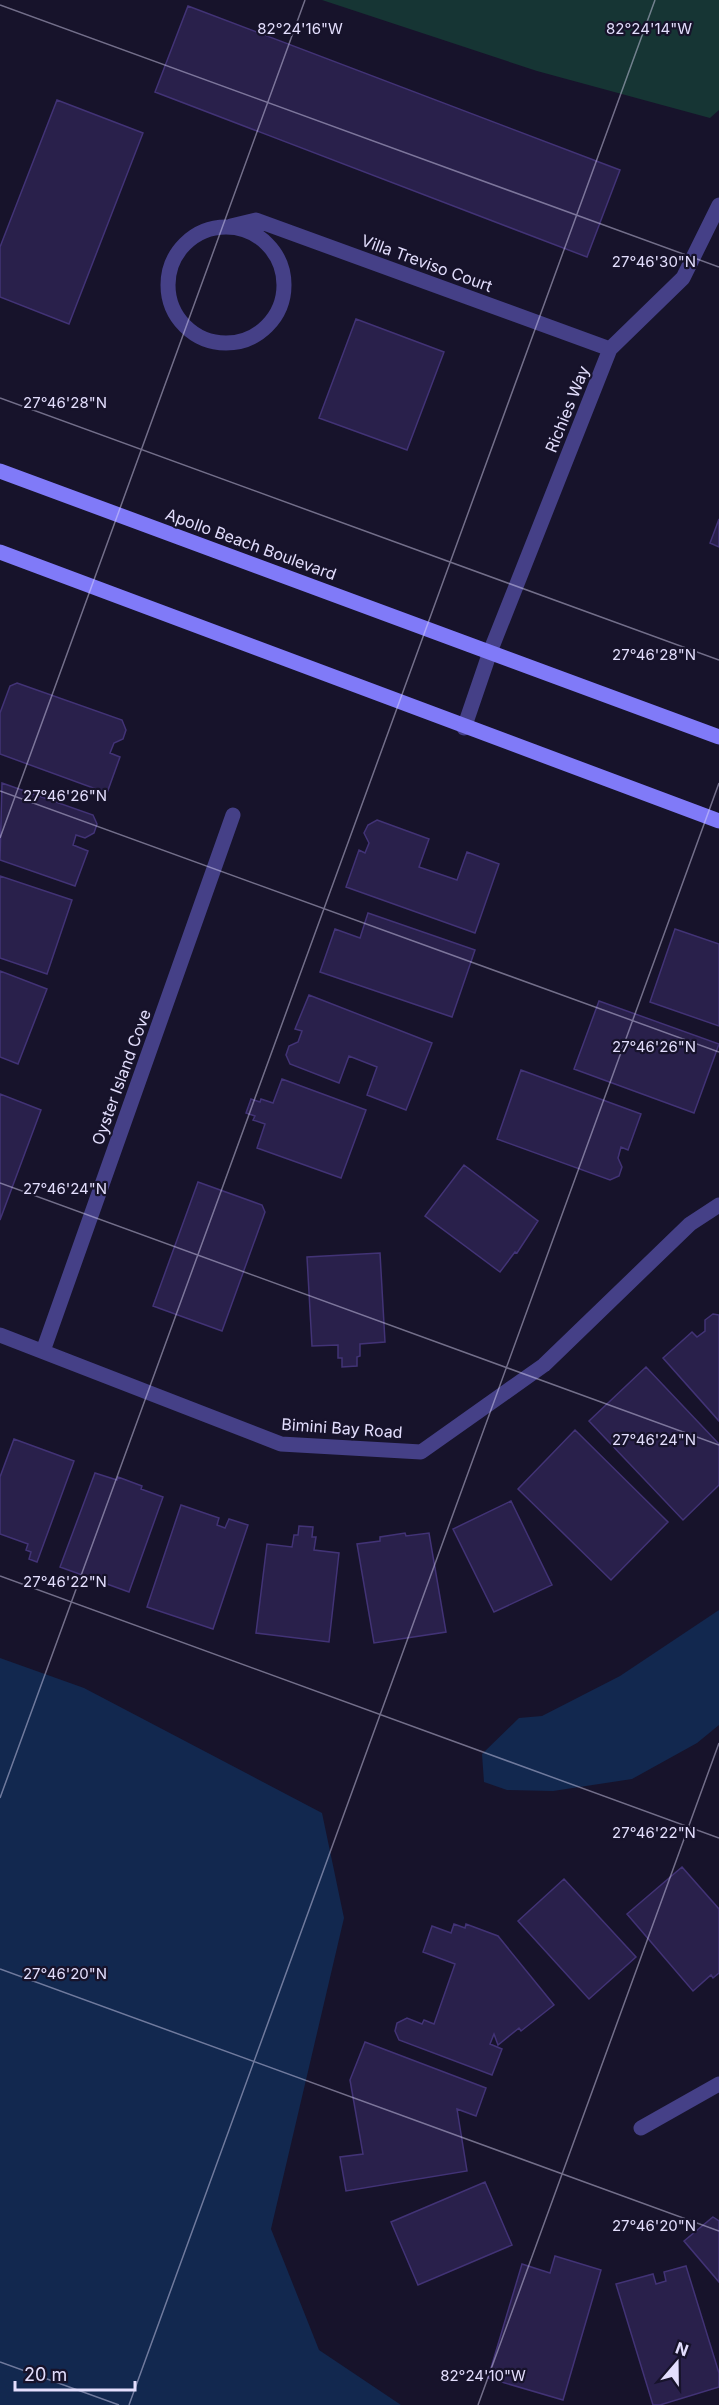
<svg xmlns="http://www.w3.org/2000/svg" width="719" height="2405" font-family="Inter,sans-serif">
	<rect width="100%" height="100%" fill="#17132b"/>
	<path fill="#163534" d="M322,0H719V110L710,118L537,71Z"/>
	<path fill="#12284f" d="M719,1610V1725L697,1743L632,1779L553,1791L507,1790L484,1782L482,1754L519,1718L542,1716L620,1676Z
		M0,1658L84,1688L322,1813L344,1918L271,2229L319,2350L401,2405H0Z"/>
	<path fill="#29204b" stroke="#423376" stroke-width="1.5" d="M188,6L620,170L587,257L155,92Z
		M57,100L143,133L69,324L0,297V247Z
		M356,319L444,352L407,450L319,418Z
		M719,519V547L710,543Z
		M17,683L122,720L126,730L123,739L114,743L110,753L120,757L107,793L0,754V713L10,686Z
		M2,783L93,815L97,824L94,833L85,838L76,835L73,845L88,851L75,886L0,860Z
		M377,820L429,839L419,867L457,880L467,852L499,864L475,933L346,887L359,850L365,853L369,843L364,833L368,825Z
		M0,876L72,900L47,974L0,958Z
		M368,913L475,950L452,1017L320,972L335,929L360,938Z
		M675,929L719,944V1026L650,1002Z
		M0,971L47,989L18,1064L0,1057Z
		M309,995L432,1043L406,1110L367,1095L377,1067L349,1056L339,1083L290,1064L286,1055L289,1046L298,1042L302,1031L295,1029Z
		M599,1001L719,1044L694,1113L574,1069Z
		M521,1070L641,1114L628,1150L621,1147L618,1158L622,1167L619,1176L610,1180L497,1139Z
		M282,1079L366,1110L341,1178L257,1148L265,1124L253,1120L255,1116L246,1113L251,1099L260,1102L261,1099L273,1103Z
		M0,1094L41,1110L0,1220Z
		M464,1165L538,1221L517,1253L515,1252L500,1272L425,1216Z
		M198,1182L262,1205L265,1212L222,1331L153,1306Z
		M380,1253L385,1342L360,1344V1356L357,1357V1366L342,1367V1358H338V1345L312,1346L307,1257Z
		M713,1314L719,1315V1421L663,1358L692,1332L697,1337L705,1331V1320Z
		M646,1367L719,1444V1485L683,1520L589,1421Z
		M575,1430L668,1522L611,1580L518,1489Z
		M14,1439L74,1461L37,1562L29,1559L31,1552L26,1550L28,1544L0,1534V1477Z
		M95,1473L117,1480L118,1477L142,1486L141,1489L163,1497L129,1592L60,1567Z
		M511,1501L552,1585L494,1612L453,1529Z
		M181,1505L219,1518L217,1525L225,1528L229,1519L248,1525L213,1629L147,1607Z
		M299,1526L313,1527L312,1537H316L314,1550L339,1553L329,1642L256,1633L267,1544L292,1547L294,1535H298Z
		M405,1533L406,1536L429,1533L446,1632L374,1643L357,1544L380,1541V1537Z
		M682,1867L719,1909V1973L713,1978L711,1975L693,1991L627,1914Z
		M564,1879L636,1957L589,1999L518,1921Z
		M454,1924L465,1928L466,1924L498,1936L554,2005L521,2031L519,2028L498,2045L494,2034L490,2044L502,2049L492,2075L399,2040L395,2031L397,2023L407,2018L422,2024L424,2020L434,2024L455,1964L423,1952L432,1926L451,1933Z
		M365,2042L486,2088L476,2116L457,2109L467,2171L346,2191L340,2157L363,2154L350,2080Z
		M485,2182L512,2245L418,2285L391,2222Z
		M713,2217L719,2221V2282L684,2241Z
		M555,2256L601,2270L563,2400L488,2378L522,2264L550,2273Z
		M686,2266L719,2373V2387L660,2405H653L616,2284L653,2274L656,2284L666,2281L664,2272Z"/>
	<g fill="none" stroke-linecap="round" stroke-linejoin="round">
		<path stroke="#454087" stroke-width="15" d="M231,226L256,220L610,349
			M168 285a58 58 0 1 1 116 0a58 58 0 1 1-116 0Z
			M490,652L610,349L683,278L719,205
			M0,1335L281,1444L421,1452L544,1365L690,1224L719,1205
			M43,1351L233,815
			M641,2128L719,2084"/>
		<path stroke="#454087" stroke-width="15" d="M464,728L490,652"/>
		<path stroke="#807af8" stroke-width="15" d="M0,471L719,737
			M0,552L719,821"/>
	</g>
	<path fill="none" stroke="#e3defd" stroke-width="1.5" stroke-opacity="0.45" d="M0,5L719,267M0,398L719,660M0,791L719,1052M0,838L305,0M0,1183L719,1445M0,1576L719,1838M0,1798L655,0M0,1969L719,2231M0,2362L119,2405M129,2405L719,783M478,2405L719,1743"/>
	<g text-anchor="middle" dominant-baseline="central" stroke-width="4.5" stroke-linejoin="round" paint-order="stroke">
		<g font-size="16" fill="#e3defd" stroke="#17132b">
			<text transform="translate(427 263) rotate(20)">Villa Treviso Court</text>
			<text transform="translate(567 409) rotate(-68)">Richies Way</text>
			<text transform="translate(251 544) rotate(20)">Apollo Beach Boulevard</text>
			<text transform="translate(121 1077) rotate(-70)">Oyster Island Cove</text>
			<text transform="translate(342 1428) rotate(4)">Bimini Bay Road</text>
		</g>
	</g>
	<g font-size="15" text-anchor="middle" fill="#e3defd" stroke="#17132b" stroke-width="4.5" stroke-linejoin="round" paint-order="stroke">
		<text x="649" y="34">82°24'14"W</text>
		<text x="300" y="34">82°24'16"W</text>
		<text x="654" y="267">27°46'30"N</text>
		<text x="65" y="408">27°46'28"N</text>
		<text x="654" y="660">27°46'28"N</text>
		<text x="65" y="801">27°46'26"N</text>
		<text x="654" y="1052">27°46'26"N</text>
		<text x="65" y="1194">27°46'24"N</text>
		<text x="654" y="1445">27°46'24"N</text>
		<text x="65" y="1587">27°46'22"N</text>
		<text x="654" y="1838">27°46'22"N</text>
		<text x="65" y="1979">27°46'20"N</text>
		<text x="654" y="2231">27°46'20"N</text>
		<text x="483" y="2381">82°24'10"W</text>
	</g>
	<g transform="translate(677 2363) rotate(20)" stroke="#17132b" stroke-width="4.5" paint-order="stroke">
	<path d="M0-4.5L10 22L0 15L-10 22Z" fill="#e3defd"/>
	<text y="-9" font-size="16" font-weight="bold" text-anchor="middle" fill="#e3defd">N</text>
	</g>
	<path d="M15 2381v9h120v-9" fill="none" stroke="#e3defd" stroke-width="3"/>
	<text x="24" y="2381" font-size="18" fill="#e3defd" stroke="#17132b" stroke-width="4.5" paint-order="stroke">20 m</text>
</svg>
